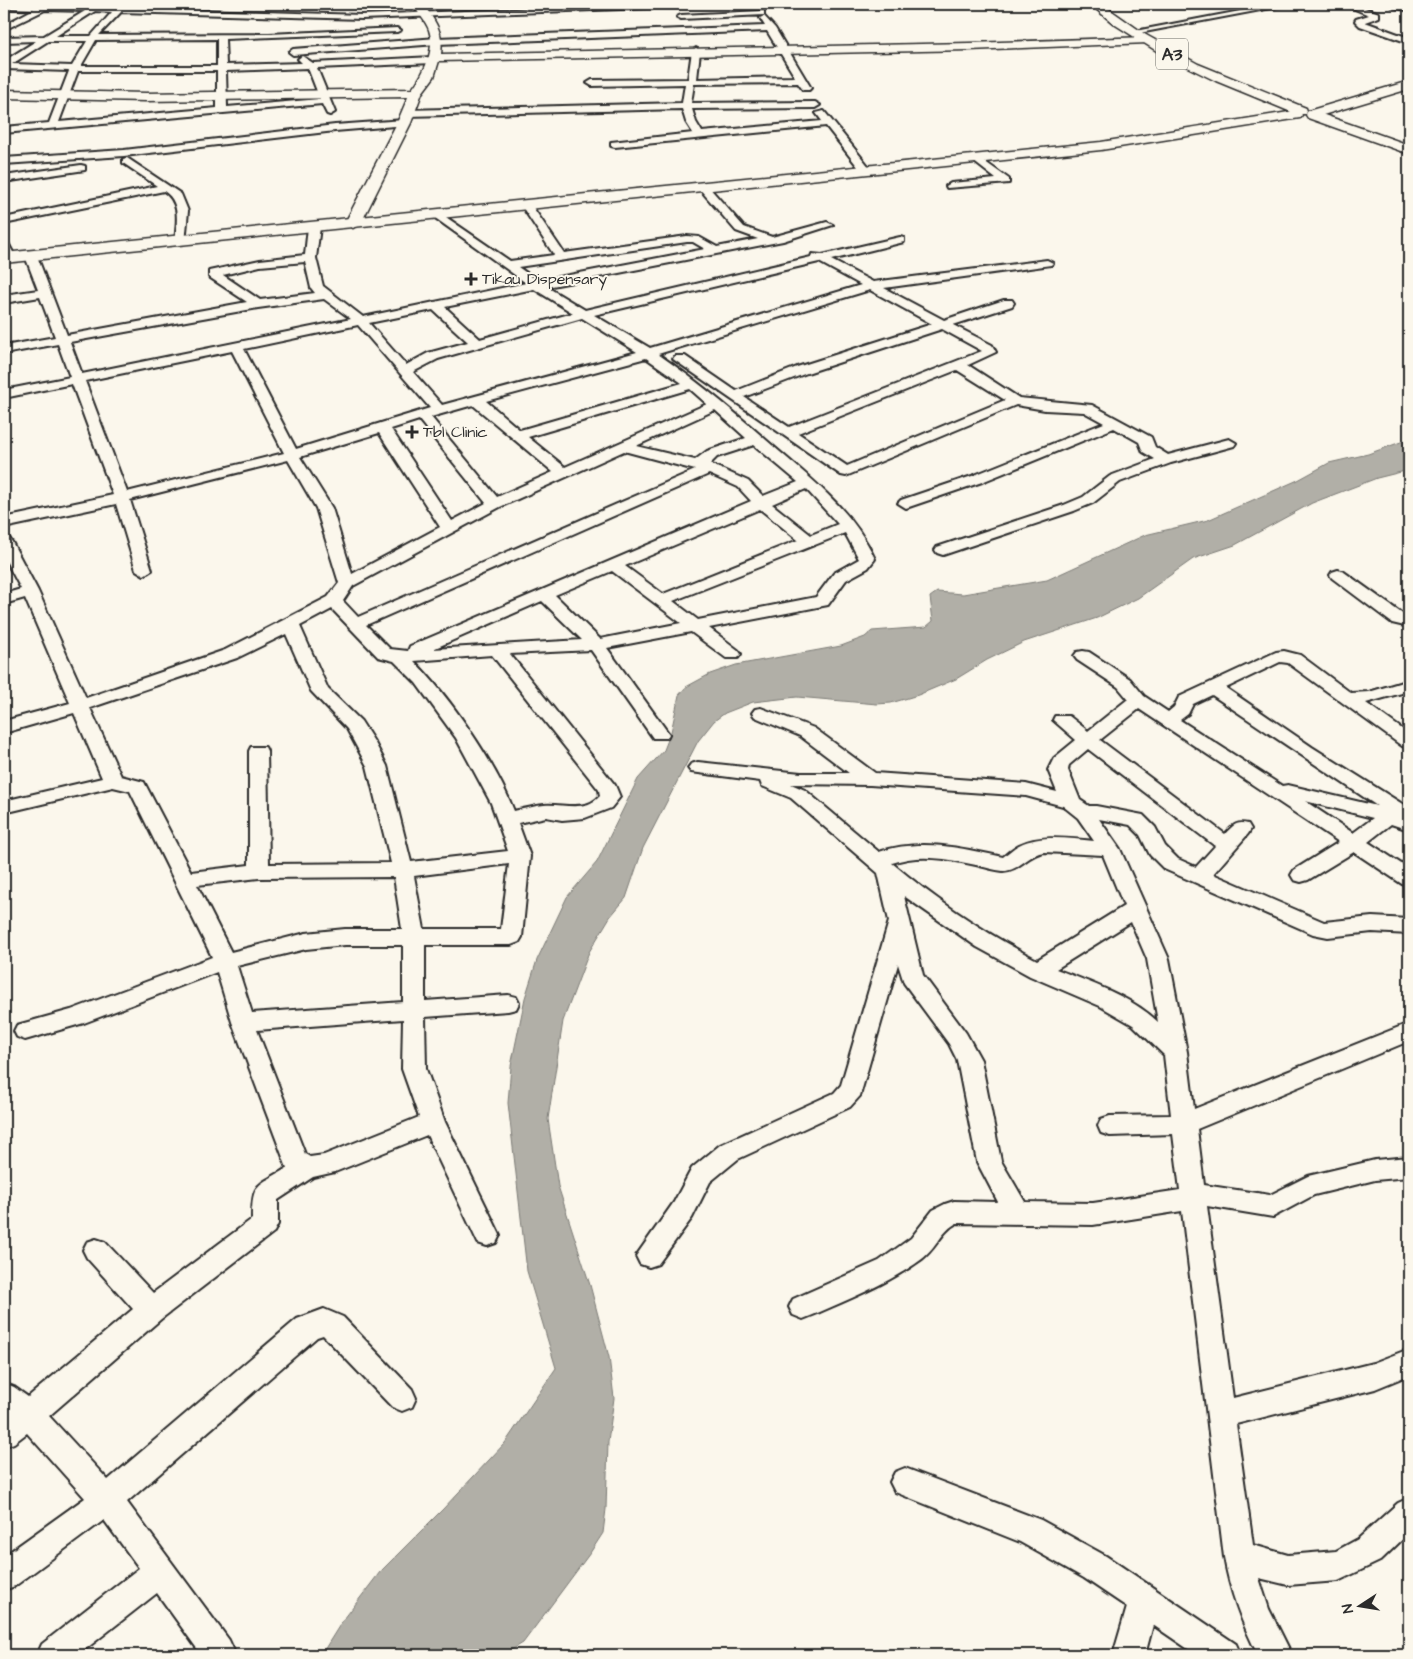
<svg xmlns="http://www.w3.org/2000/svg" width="1413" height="1659" font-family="'Architects Daughter',sans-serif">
	<rect width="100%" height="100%" fill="#fbf7ec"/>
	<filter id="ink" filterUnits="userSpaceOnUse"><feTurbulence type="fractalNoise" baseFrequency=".02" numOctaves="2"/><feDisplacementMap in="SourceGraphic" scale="10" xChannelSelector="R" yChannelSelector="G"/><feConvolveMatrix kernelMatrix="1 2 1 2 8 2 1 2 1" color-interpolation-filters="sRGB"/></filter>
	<g filter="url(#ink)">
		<path fill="#b1afa7" stroke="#7b7a75" d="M1409,439V470L1377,478L1312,503L1235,545L1193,559L1138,598L1097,618L1024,642L987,660L956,679L918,695L891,703L877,704L797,697L753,702L725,713L714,721L698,741L643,848L626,898L610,917L589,952L563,1021L548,1119L558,1186L590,1285L609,1357L614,1398L608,1442L606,1509L603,1533L590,1553L523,1643L503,1655H321L341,1623L380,1572L443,1509L505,1443L556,1368L527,1271L508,1103L511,1066L525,998L537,960L567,897L597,862L638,779L664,750L671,732L679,695L686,687L710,674L736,665L841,646L865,637L872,631L926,627L933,621L930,597L937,592L963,594L1047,580L1145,535L1208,520L1298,480L1329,463L1368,454Z"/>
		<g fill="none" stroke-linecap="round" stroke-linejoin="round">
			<defs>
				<path id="street" d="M4,4L362,15L645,4H704L700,6L362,19L121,12L99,35L269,34L397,28L401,30L397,32L225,39L226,65L302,63L298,59L302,56L313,63L433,57L437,60L433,63L317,68L335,112L330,115L327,114L322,104L4,133V127L49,123L69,71L4,69V61L36,41L4,42V37L44,36L85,11L45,10L4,30V25L34,9L4,8ZM95,11L112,12L91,36H56ZM217,39V66H81L96,40ZM48,41H87L72,66L12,64ZM308,68L320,99L227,107L226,71ZM78,71H217V108L59,122Z
					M1277,4H1293L1134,34L1130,32Z
					M1343,4H1354L1379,13V17L1365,22L1409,38V43L1360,26L1355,21L1356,19L1369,15Z
					M1390,4L1409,6V11L1391,6Z
					M761,11H764V15L681,19L677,17L681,15Z
					M764,16L775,28L811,88L809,90H803L798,83L694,84L691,103L815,102L820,105L815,108L692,109L696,122L702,132L822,121L816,113L824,111L870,168V172H862L826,126L615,147L611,146V142L693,133L686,122L682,109L407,116L402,113L407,110L682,103L685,84L592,86L587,83L592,80L688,79L692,51L696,48L700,51L697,79L795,77L767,31L437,44L293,55L289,52L293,49L437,38L765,26L760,18Z
					M404,120L407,121V125L335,131L124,156L4,164V158L124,150L335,125Z
					M977,156L1009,179V183L947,188L946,186L951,183L996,179L973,161L972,159Z
					M127,158L181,194L188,211L185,243L181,244L175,241C177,222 181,202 164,191L4,224V218L157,186L123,163V159Z
					M81,165L85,166V170L4,182V176Z
					M703,184L707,185L744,227L772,237L827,222L833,225L783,241L547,287L585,310L811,257L812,254L822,255L900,237L904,238V242L831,260L873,282L1047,260L1053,263L1051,265L884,288L944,320L1004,300H1012L1014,303L1012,306L953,325L992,345L996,352L968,365L1019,398L1092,405L1151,437L1155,447L1168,455L1229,439L1236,443L1234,446L1171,463L1120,482L1093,503L1074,511L943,555L937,553L935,550L937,547L1064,505L1083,497L1110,476L1155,459L1143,452L1139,442L1114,428L982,482L906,508L898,503L901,500L972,476L1104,423L1084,412L1045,410L1016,405L846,476L841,475L673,359L675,356H685L736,391L797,367L932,324L870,290L658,354C696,380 731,409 765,439C806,475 853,509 875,559L868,568L846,580L828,605L709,628L738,650L741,654L738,658H726L691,632L607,648L669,734L667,738H653L591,650L510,654L615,785L620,797L611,808L585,818L562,820L546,817L518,823L530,856L522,937L519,942L511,945H425V1001L508,995L516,997L519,1003L516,1009L508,1011L425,1017L426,1069L445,1122L500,1235L496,1243L487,1246L478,1243L427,1135L335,1172L313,1177L278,1200V1224L274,1232L161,1319L49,1416L108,1480L297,1319L324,1309L343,1317L412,1389L416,1398L412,1407L402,1411L392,1407L323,1335L317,1337L127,1502L229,1640L234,1651L232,1655H196L198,1650L157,1593L78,1655H37L42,1644L139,1568L104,1520L15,1586L4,1590V1556L85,1498L27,1433L14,1443L4,1447V1416L6,1415L4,1413V1383L14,1387L28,1397L133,1309L87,1258L83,1250L87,1242L96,1239L105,1242L153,1293L252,1219C252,1181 257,1187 287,1168L232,1022L217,972L84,1023L25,1040L17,1037L14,1031L17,1025L71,1010L212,957L130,791L113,787L4,813V801L102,778L74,713L4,733V721L70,703L25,598L4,604V594L21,589L4,557V537L10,539L12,542L38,591L86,698L225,650L328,597L339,583L316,508L288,460L130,500L152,570L144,575L136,570L116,504L4,528V518L113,495L72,384L4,398V390L70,377L58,344L4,354V346L55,337L40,297L4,303V295L38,290L25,256L31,253L37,256L67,335L247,302L209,277V271L260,260L305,255L308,227L314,224L320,227L316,258L323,286L363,317L526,283L431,215L436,212L440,213L510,261L554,255L521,205L526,202L530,203L564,253L687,236L699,237L717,247L758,239L736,231L698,187ZM687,242H693L705,249L538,281L518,267ZM305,262L311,288L315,293L260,300L223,275L260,266ZM819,262L861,285L650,348L594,315ZM534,289L573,313L480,339L445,307ZM324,299L351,319L82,374L70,342L258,308ZM433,310L468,342L428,353L406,365L369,323ZM582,318L637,352L442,405L413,372L438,359ZM358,325L430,408L296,449L244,349ZM942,329L982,351L789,427L744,397L807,373ZM232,351L284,453L127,492L85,381ZM646,358L682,383L520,430L486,401ZM957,370L1005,400L847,466L798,433ZM690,389L707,404L565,467L528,437ZM473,405L553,472L497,497L431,417ZM715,410L746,438L707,451L695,460L636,446ZM419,420L486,503L452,521L391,429ZM379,433L440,527L352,574L332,508L300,457ZM754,445L798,482L763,496L748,481L710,464L717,457ZM624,451L695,470L358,617L343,601L353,586L500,507ZM709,474L738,487L751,501L410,646L408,651L390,649L366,625ZM806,489L838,524L811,535L772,504ZM760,509L798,540L663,594L625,566ZM845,533L859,559L834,573L816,597L698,620L673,601ZM612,571L681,623L600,639L555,595ZM542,601L582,640L433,649ZM332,609L378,657L394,661L416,683L456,738L491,803L508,851L411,862L387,766L375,743L361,721L328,689L300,626ZM286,634L311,691L347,729L367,766L391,863L269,864L267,751L265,747H251L249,751V865L191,872L144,782L121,776L90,708L237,658ZM492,655L599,790L600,796C585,813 562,803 544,805C534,806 524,809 514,811C496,764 450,697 414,661ZM509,864L501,929H424L414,876ZM394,877L402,929H345L306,933L231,952L197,885L259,878ZM345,945H403V1002L252,1013L237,966L306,949ZM403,1019L402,1069L419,1117L324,1155L310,1157L305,1154L257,1030Z
					M4,242L8,243L16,258L14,260L10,261L4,258Z
					M1338,570L1344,572L1404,615L1409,617V627L1392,623L1332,578L1330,575L1332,572Z
					M1083,651L1089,652L1130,679L1144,696L1168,712L1174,707L1179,697L1276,652L1284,651L1300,655L1351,693L1369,692L1409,680V691L1366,703L1409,734V748L1402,746L1288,663L1280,662L1226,688L1312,747L1404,805L1407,810L1404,815L1409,817V830L1391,824L1368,842L1409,869V886L1402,884L1354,852L1308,880L1301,882L1294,880L1291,875L1294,870L1339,842L1139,709L1100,740L1225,834C1233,826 1236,821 1248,824L1251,829L1248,834L1213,874L1324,922L1372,917L1409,919V934L1372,932L1328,937L1313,934L1164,869L1150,855L1140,835L1130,825L1099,819L1120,849L1169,959L1187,1052L1194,1109L1409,1023V1041L1197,1129L1204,1185L1270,1195L1308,1176L1375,1160L1409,1157V1177L1375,1180L1314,1195L1273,1217L1207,1206L1233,1398L1373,1363L1409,1349V1375L1375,1389L1236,1424L1253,1545L1288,1555L1336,1551L1358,1539L1398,1503L1409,1498V1533L1380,1561L1338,1581L1288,1585L1259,1578L1269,1609L1292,1655H1258C1242,1624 1230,1592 1224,1557L1182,1211L1093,1225L957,1223C942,1230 936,1249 922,1259C888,1284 851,1298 813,1315L803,1319L793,1315L789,1307L793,1299L879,1261L911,1238L933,1210L945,1204L954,1201L998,1202L977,1162L957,1060L949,1044L904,983L898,964L860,1096L850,1107L738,1159L710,1182L692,1218L658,1264L649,1267L640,1264L636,1256L674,1202L692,1168L720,1145L834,1093L841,1085L889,921L878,873L791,798L762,786L760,781L691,772L688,768L691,764L698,762L801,773H849L800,736L755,717L752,713L755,709L761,708L814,728L875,773L1026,784L1057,792L1048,770L1054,758L1076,740L1053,720L1055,716H1069L1088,731L1128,699L1118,687L1077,660L1074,656L1077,652ZM1212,695L1377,806L1288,785L1282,786L1180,720L1188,714L1193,704ZM1088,749L1215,846L1196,867L1178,859L1165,846L1155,827L1143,815L1096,806H1089L1080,800L1068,770L1069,765ZM791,784L870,785L1026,796L1063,806L1078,818L1094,841C1070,839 1041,834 1019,845C1013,848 1008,853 1003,857C961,848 921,838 879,852L805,790ZM1305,801L1373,818L1353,833ZM1044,852L1103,855L1124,906L1037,960C985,933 937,901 892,863C919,853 949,859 976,865C985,867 994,870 1003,871C1019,871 1028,854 1044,852ZM904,896L977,947L1030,976L1100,1006L1133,1025L1164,1055L1171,1115L1110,1116L1101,1119L1098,1126L1101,1133L1110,1136L1173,1134L1180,1190L1093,1203L1025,1202L1001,1161L981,1060L966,1033L923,975ZM1131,922L1147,959L1158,1022C1131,996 1091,983 1056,969Z
					M905,1468L1041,1520L1106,1556L1236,1644L1241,1655H1197L1153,1625L1145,1655H1113L1127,1607L1084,1578L1020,1542L895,1492L890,1482L895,1472Z"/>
				<path id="secondary" d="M413,4H423C435,21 444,32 441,54L969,43L1148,37L1154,40L1148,43L969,50L439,61L434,77L422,93L411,123L361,223L353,228L345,223L397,123L408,97L146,101L4,98V90L146,93L412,89C423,75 436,50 429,30C426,21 417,12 413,4Z"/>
				<path id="primary" d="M1409,81V89L1313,118L1306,114L1308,111Z
					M1295,111L1300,112L1302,115L1300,118L1101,150L4,263V253L1101,142Z"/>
				<path id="highway" d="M1090,4H1102L1146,35L1198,64L1306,108L1307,111L1306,114H1296L1216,81L1163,55L1114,24Z
					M1313,111L1409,145V154L1308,118L1306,115L1308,112Z"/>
			</defs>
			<use href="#street" stroke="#2b2b2b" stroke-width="4"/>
			<use href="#secondary" stroke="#2b2b2b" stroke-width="3"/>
			<use href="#primary" stroke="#2b2b2b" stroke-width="3"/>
			<use href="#highway" stroke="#2b2b2b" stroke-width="3"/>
			<use href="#street" fill="#fbf7ec" fill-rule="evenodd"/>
			<use href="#secondary" fill="#fbf7ec" fill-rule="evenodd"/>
			<use href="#primary" fill="#fbf7ec" fill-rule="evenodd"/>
			<use href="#highway" fill="#fbf7ec" fill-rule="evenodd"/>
		</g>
	</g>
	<g fill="#2b2b2b" stroke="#fbf7ec" stroke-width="2">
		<path d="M468.5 271.5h5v5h5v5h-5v5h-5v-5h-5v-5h5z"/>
		<path d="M409.5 424.5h5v5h5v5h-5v5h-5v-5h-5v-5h5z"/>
	</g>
	<g text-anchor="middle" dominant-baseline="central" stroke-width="4" stroke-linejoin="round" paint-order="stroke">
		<g font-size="16" fill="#2b2b2b" stroke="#fbf7ec" text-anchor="start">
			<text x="482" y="279">Tikau Dispensary</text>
			<text x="423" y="432">Tbl Clinic</text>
		</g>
		<rect fill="#fbf7ec" stroke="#696865" stroke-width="1" x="1156" y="38.5" width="32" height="31" rx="4"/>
		<g font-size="18" font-weight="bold" fill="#2b2b2b">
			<text x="1172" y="54">A3</text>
		</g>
	</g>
	<rect width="1413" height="1659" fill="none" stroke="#fbf7ec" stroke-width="20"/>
	<rect x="10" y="10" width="1393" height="1639" fill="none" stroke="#2b2b2b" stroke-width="2" filter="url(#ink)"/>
	<g transform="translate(1360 1606) rotate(258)" stroke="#fbf7ec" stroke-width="4" paint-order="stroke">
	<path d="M0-4L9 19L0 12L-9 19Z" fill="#2b2b2b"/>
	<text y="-8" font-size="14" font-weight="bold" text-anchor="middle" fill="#2b2b2b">N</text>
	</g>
</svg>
